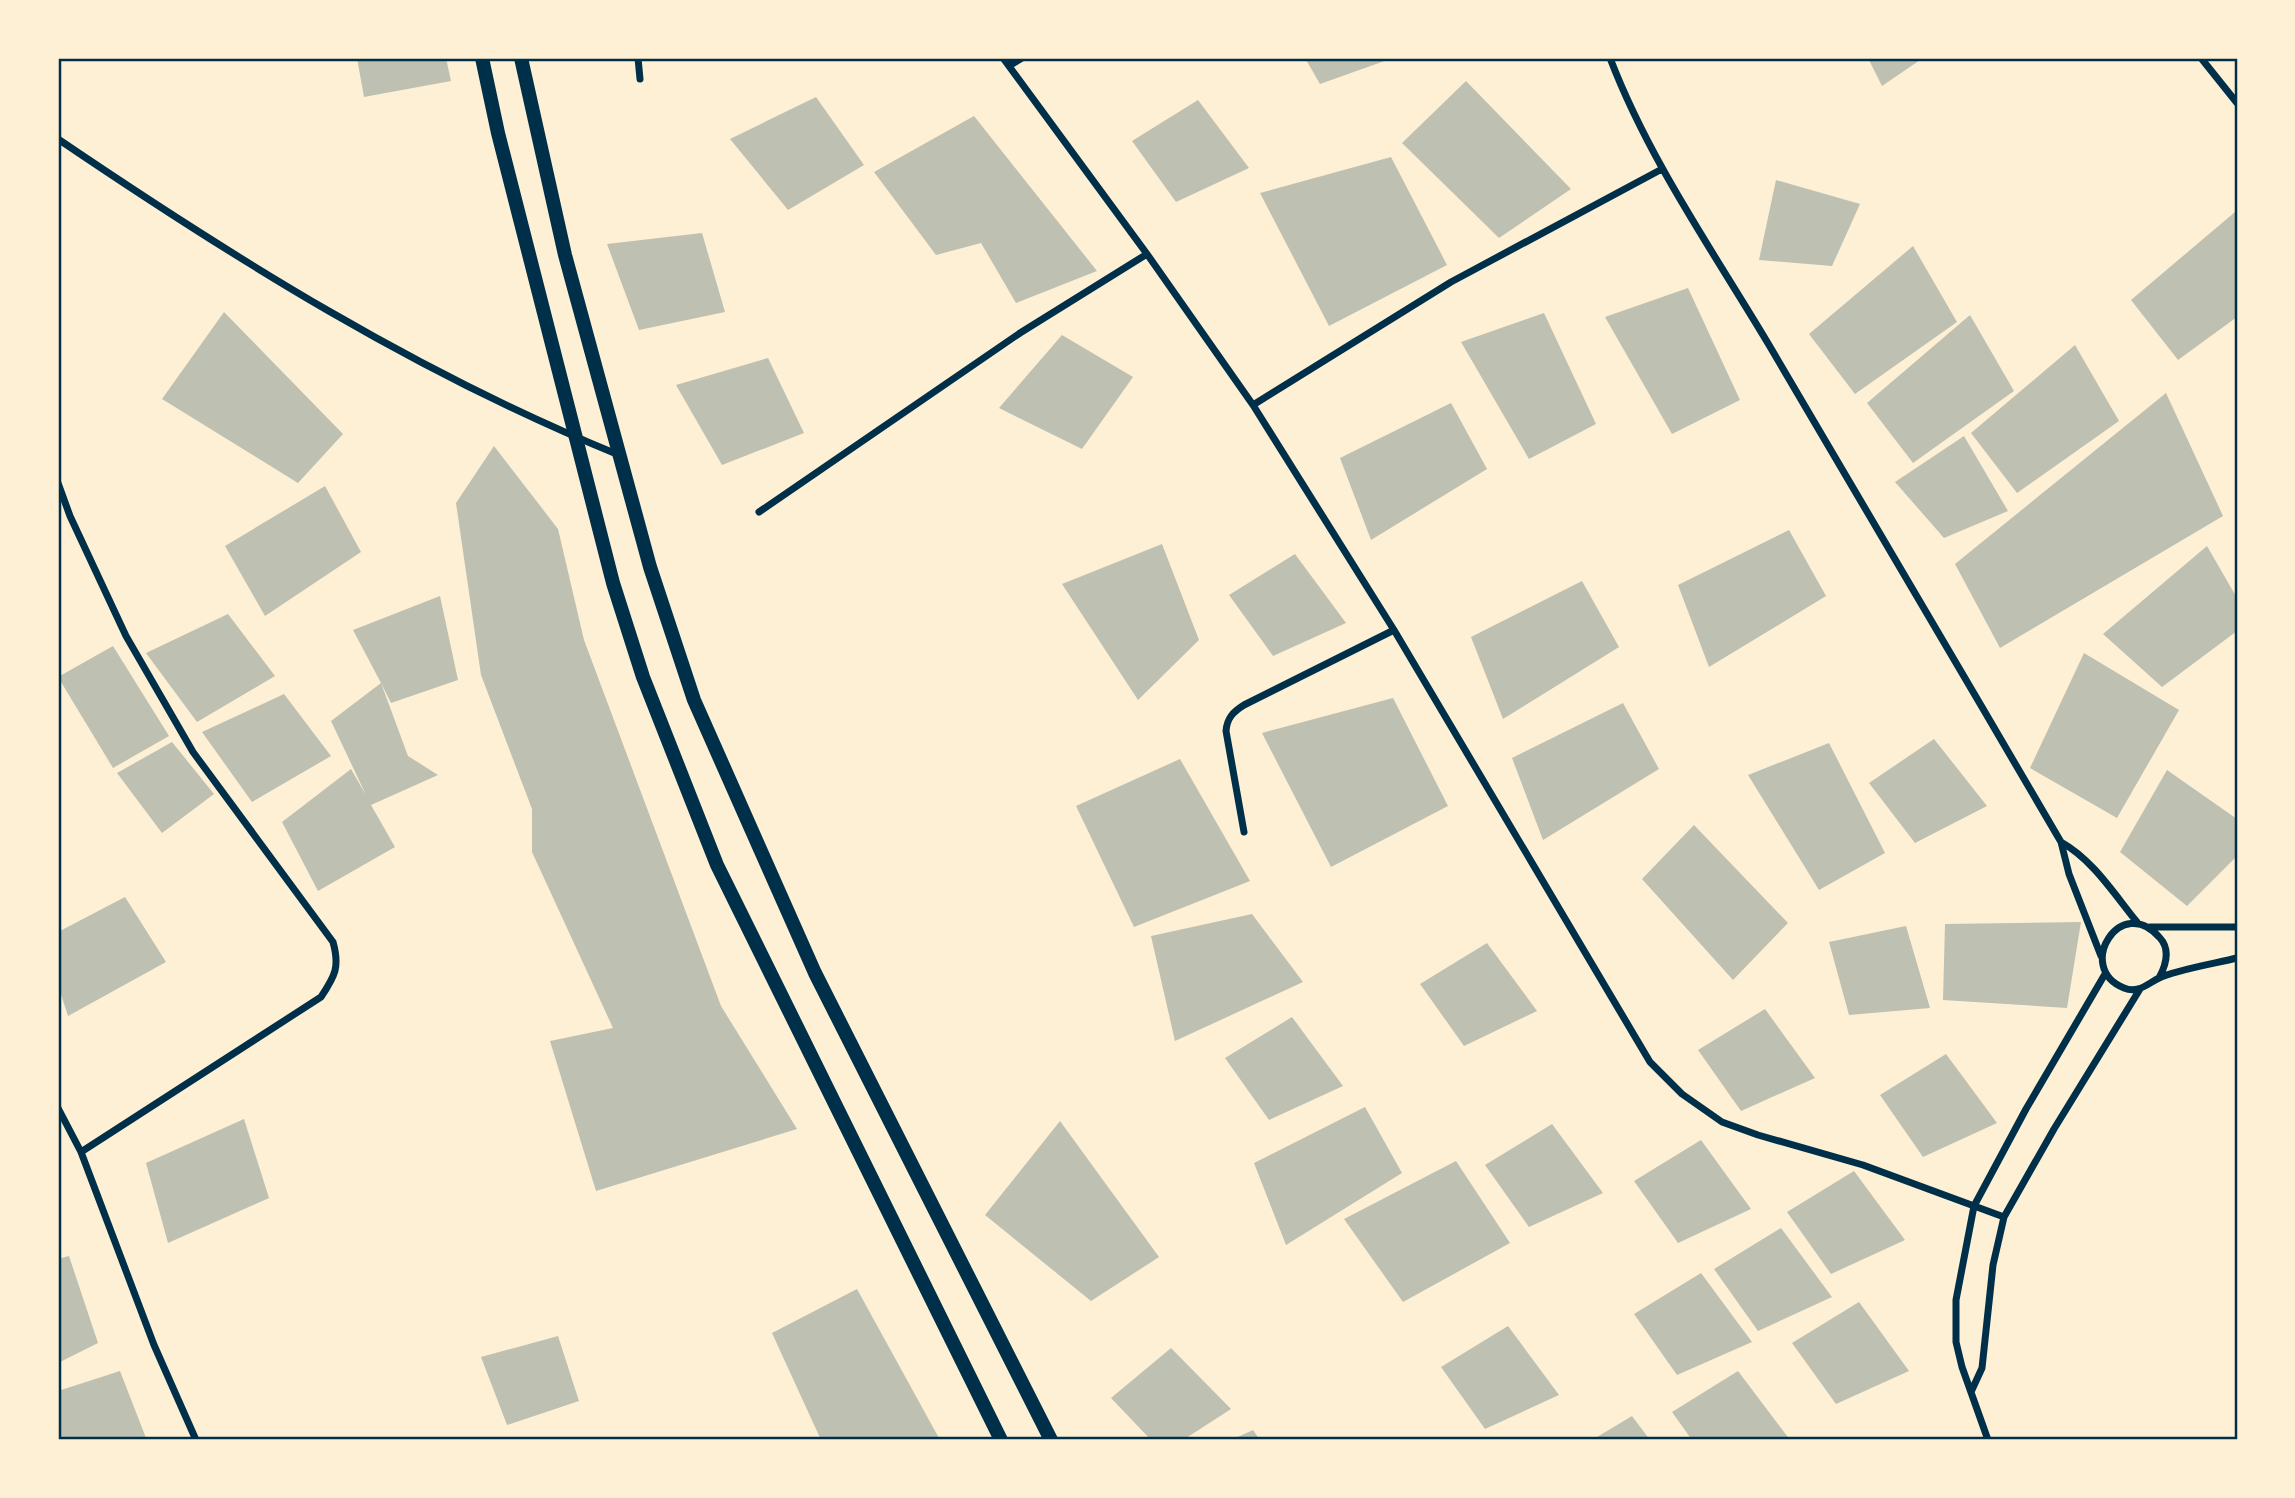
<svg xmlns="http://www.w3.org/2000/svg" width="2295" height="1498" font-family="Overpass,sans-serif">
	<rect width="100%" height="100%" fill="#fdf0d5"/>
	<path fill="#bec0b2" d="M357,58H446L451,81L364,97Z
		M1305,58H1393L1320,84Z
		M1868,58H1923L1882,86Z
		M1466,81L1571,189L1499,238L1402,143Z
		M816,97L864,165L788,210L730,139Z
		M1198,100L1249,168L1176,202L1132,141Z
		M974,116L1097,271L1016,303L981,243L936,255L874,172Z
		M1391,157L1447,265L1329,326L1260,193Z
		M1776,180L1860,204L1832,266L1759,260Z
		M2235,212L2237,216V317L2178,360L2131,300Z
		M702,233L725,312L639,330L607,244Z
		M1913,246L1957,322L1855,394L1809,334Z
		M1688,288L1740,400L1672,434L1605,317Z
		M224,312L343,434L298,483L162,399Z
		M1544,313L1596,424L1529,459L1461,342Z
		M1970,315L2014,391L1913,463L1867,403Z
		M1062,335L1133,377L1082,449L999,408Z
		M2075,345L2119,421L2017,493L1971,433Z
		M768,358L804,433L722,465L676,385Z
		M2166,393L2223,516L2000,648L1955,564Z
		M1451,403L1487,469L1371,540L1340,458Z
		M1964,436L2008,511L1944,538L1895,482Z
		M494,446L558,529L584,640L721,1006L797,1129L596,1191L550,1041L613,1028L532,852V809L481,675L456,503Z
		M325,486L361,552L265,616L225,546Z
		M1789,530L1826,596L1709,667L1678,585Z
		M1162,544L1199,640L1138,700L1062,584Z
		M2207,546L2237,598V631L2162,687L2103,634Z
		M1295,554L1346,623L1273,656L1229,595Z
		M1582,581L1619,647L1503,719L1471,637Z
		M440,596L458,680L391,703L381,683L408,756L438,775L371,805L395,847L318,891L282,822L351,769L366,795L331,721L381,683L353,630Z
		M228,614L275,676L197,722L146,653Z
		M113,646L169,736L113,768L58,677Z
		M2084,653L2179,710L2117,818L2030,768Z
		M284,694L331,756L252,802L202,732Z
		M1393,698L1448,806L1331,867L1262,733Z
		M1623,703L1659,769L1543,840L1512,758Z
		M1934,739L1987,806L1915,843L1869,783Z
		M172,742L214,794L162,833L117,773Z
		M1829,743L1885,853L1819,890L1748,775Z
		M1180,759L1250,881L1134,927L1076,806Z
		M2167,770L2237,819V856L2187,906L2120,852Z
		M1694,825L1788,923L1733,980L1642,879Z
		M125,897L166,962L68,1016L58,985V932Z
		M1252,914L1303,982L1175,1041L1151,936Z
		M2081,922L2067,1008L1943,1000L1945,924Z
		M1906,926L1930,1008L1849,1015L1829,942Z
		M1487,943L1537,1011L1464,1046L1420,984Z
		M1765,1009L1815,1078L1741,1111L1698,1050Z
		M1292,1017L1343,1086L1269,1120L1225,1058Z
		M1946,1054L1997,1123L1923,1157L1880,1095Z
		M1365,1107L1402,1173L1286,1245L1254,1163Z
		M244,1119L269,1198L168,1243L146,1163Z
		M1060,1121L1159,1257L1091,1301L985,1215Z
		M1552,1124L1603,1193L1529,1227L1485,1165Z
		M1701,1140L1751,1209L1678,1243L1634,1181Z
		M1456,1161L1510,1243L1403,1302L1344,1219Z
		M1854,1171L1905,1240L1831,1274L1787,1212Z
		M1781,1228L1832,1297L1758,1331L1714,1269Z
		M69,1256L98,1343L58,1363V1259Z
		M1701,1273L1752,1342L1677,1375L1634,1314Z
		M857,1289L940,1440H821L772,1333Z
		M1859,1302L1909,1371L1836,1404L1792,1343Z
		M1508,1326L1559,1395L1485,1429L1441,1367Z
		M558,1336L579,1401L507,1425L481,1357Z
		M1171,1348L1231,1409L1183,1440H1151L1111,1398Z
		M120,1371L146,1438L141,1440H58V1391Z
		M1738,1371L1790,1440H1692L1672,1412Z
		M1632,1416L1650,1440H1592Z
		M1253,1430L1260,1440H1231Z"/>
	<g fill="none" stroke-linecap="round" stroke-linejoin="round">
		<path stroke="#003049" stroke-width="7" d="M638,58L640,79
			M1003,58L1147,254L1253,405L1394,630L1650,1062L1682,1094L1722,1122L1758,1135L1863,1165L2004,1217
			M1610,58C1649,160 1713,251 1769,345C1866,510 1964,676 2061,842L2069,874L2101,956
			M2201,58L2237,103
			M1009,66L1022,58
			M58,139C235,259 419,374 619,455
			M1253,405L1451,282L1662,169
			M58,483L70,516L126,636L193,752L333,942C340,967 335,976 321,997L81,1152
			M759,512L1020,333L1147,254
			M1244,832L1226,731C1227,718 1233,712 1244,705L1394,630
			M2061,842C2093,860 2114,894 2137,922
			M2150,927H2237
			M2159,978C2166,965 2171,950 2160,938C2121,892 2074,968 2124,988C2138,994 2147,984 2159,978C2175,970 2217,963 2237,958
			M58,1108L81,1152L154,1345L196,1440
			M1971,1392L1982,1368L1993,1265L2004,1217L2054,1129L2140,989
			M1988,1440L1962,1367L1956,1342V1300L1974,1206L2026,1109L2105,974"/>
		<path stroke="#003049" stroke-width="14" d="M482,58L498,133L613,583L643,677L717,865L1001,1440
			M521,58L565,255L650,567L694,700L815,973L1051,1440"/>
	</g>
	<rect width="2295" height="1498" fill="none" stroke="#fdf0d5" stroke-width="119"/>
	<rect x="60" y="60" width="2176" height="1378" fill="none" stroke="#003049" stroke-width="2.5"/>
</svg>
